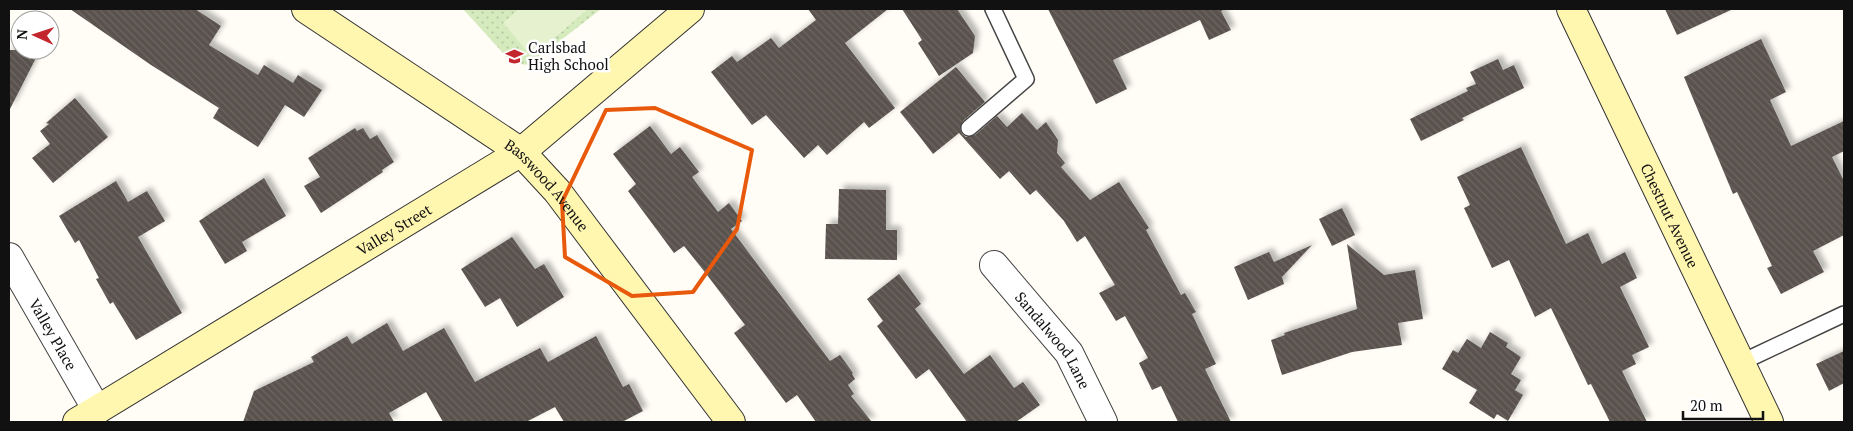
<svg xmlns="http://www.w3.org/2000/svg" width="1853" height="431" font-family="'PT Serif',serif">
	<defs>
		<pattern id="park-dots" width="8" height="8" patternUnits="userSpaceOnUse" patternTransform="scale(1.25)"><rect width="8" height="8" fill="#d5ebbd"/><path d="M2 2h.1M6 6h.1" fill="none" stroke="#b6c8a1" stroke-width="1.8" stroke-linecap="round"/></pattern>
		<pattern id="building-back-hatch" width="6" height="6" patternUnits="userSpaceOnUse" patternTransform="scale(1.25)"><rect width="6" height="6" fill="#5a524d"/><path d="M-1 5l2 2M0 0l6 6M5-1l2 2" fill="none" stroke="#6d6662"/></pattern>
		<filter id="shadow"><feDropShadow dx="4.5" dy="-4.5" stdDeviation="2.5" flood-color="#0004"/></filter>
	</defs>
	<rect width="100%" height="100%" fill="#fffdf5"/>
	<path fill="url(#park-dots)" d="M463,9H601L529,65L512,63Z"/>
	<path fill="#e6f2cf" d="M519,9H588L532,57L503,23Z"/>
	<path fill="url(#building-back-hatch)" filter="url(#shadow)" d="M70,9H195L221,26L209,45L258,75L264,65L293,83L298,75L322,90L304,117L285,105L258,147L213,118L219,108L151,65Z
		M808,9H888L845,43L895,108L869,128L864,122L827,155L818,145L804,158L766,115L752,125L711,72L732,56L737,62L771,38L779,48L816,20Z
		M902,9H957L975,36L973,53L939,76L918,43L922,40Z
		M1048,9H1225L1221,11L1231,30L1209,40L1200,20L1113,60L1127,89L1096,104Z
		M1665,9H1733L1677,35Z
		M1761,39L1786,92L1770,100L1791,146L1844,121V151L1832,157L1844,181V235L1813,251L1824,272L1781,294L1767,268L1772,266L1737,192L1733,194L1684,77Z
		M9,50H40L9,111Z
		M1498,59L1503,70L1514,65L1524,88L1462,118L1464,120L1421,141L1410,119L1468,91L1466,88L1476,84L1470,72Z
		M956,67L985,102L963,121L960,129L962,134L966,137L975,135L997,116L1007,127L1022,113L1037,130L1046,122L1058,140L1057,153L1065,163L1061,167L1090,200L1119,182L1149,228L1146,230L1181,295L1185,293L1196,312L1192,314L1216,364L1205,369L1231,422H1178L1161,386L1152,390L1139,363L1148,358L1125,316L1116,321L1099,293L1115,285L1085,236L1077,242L1064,221L1036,190L1030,195L1009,171L1000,179L959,133L933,154L920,137L900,112Z
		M75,98L108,137L53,183L32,158L50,144L40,131L49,124L46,123Z
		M650,126L671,154L680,147L699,172L692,177L718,212L729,203L742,221L731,229L830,361L840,355L853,373L852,374L855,379L848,385L854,394L851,396L872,422H816L797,395L786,403L734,333L745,325L704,271L684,246L674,253L628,191L636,184L613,154Z
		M355,128L357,131L363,128L370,139L377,135L394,162L382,170L383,172L321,213L304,186L320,177L308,158Z
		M1521,147L1566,244L1588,233L1602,264L1625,252L1637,278L1620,287L1649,347L1632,355L1636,364L1622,371L1647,422H1610L1591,384L1588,385L1551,308L1535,317L1509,260L1492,268L1464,208L1470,205L1457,177Z
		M264,178L286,216L242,242L247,251L225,264L199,221Z
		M116,181L128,202L147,191L165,221L138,237L182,313L136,340L113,302L110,304L96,279L99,278L79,240L75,243L59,216Z
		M839,189L886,190V230H897V260L825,259L826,224H838Z
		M1342,208L1355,235L1332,246L1319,219Z
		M512,237L535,269L544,264L564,297L517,327L500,298L485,307L461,269Z
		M1347,244L1384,275L1415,270L1423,319L1398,323L1402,345L1352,352L1282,375L1271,340L1285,335L1284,333L1357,309Z
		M1312,245L1282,277L1284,284L1248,300L1234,267L1269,252L1274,262Z
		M899,274L921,304L915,309L964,374L990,355L1014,388L1023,382L1040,405L1016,422H967L929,369L916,379L877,326L883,321L867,299Z
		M387,323L403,351L444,328L475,382L540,348L548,362L596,336L623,387L629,384L643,411L622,422H564L555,407L526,422H443L426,392L389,413L394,422H243L254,391L314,362L311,357L347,336L352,344Z
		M1490,332L1508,343L1506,347L1521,357L1511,374L1521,380L1515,390L1523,395L1508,421L1497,414L1494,419L1469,403L1477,390L1442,369L1453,350L1458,353L1467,339L1481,348Z
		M1844,351V383L1829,391L1816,364Z"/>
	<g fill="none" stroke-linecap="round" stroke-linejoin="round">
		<defs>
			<path id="lane" d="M969,128L1026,79L993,9
				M1740,363L1844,314"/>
			<g id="street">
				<path id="s1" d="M9,257L97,410"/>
				<path id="s2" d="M994,265L1069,353L1103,422"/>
			</g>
			<g id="secondary">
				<path id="s3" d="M306,9L521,152L557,191L731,422"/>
				<path id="s4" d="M1571,9L1769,422"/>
				<path id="s5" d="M77,422L521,152L690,9"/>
			</g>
		</defs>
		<use href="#lane" stroke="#444" stroke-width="18"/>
		<use href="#street" stroke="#444" stroke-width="30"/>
		<use href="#secondary" stroke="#333" stroke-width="30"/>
		<use href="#lane" stroke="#fff" stroke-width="15"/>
		<use href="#street" stroke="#fff" stroke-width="28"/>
		<use href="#secondary" stroke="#fff6b0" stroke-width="28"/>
	</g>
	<path fill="none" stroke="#e8590c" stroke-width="4" stroke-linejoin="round" d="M655,108L752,150L737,229L693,292L632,296L565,257L562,202L606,110Z"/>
	<defs>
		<symbol id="school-bare" viewBox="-9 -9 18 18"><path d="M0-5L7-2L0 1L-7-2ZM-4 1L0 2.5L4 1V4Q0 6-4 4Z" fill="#c4262e" stroke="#fff" stroke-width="2.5" paint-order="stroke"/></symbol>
	</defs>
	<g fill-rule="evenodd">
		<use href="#school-bare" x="502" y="44" width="25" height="25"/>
	</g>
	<g text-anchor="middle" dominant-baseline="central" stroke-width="5" stroke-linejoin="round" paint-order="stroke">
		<g font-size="15" fill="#111" stroke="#fff" text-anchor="start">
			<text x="528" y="47">Carlsbad<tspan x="528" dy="17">High School</tspan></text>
		</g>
		<g font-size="15" fill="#111" stroke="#fff">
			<text stroke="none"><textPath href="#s3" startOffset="300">Basswood Avenue</textPath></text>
			<text stroke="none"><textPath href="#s4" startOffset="229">Chestnut Avenue</textPath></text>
			<text stroke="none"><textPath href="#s5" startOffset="371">Valley Street</textPath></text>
			<text stroke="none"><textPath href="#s1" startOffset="89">Valley Place</textPath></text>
			<text stroke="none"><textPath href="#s2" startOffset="96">Sandalwood Lane</textPath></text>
		</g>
	</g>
	<rect width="1853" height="431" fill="none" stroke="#111111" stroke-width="20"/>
	<g transform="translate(35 35) rotate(273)"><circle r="24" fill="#ffffff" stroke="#a0a0a0"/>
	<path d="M0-4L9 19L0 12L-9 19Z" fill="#c4262e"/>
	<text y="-8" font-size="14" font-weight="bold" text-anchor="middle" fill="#111111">N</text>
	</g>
	<path d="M1683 411v8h80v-8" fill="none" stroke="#111111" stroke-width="2.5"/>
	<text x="1690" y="411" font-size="15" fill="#111111" stroke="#ffffff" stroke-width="4" paint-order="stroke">20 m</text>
</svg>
